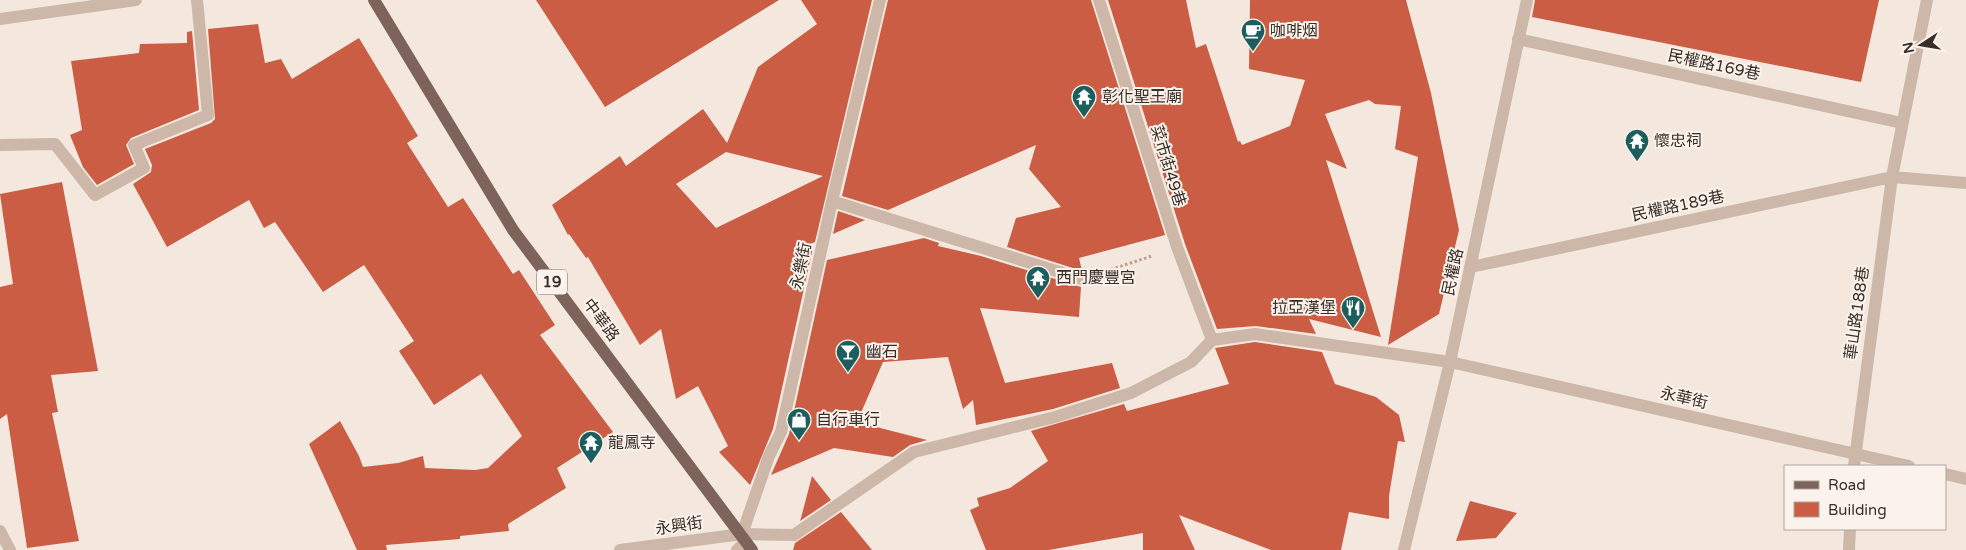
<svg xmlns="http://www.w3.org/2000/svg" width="1966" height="550" font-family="'Varela Round','Noto Sans TC',sans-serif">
	<rect width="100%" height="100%" fill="#f4e8de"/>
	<path fill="#cb5d45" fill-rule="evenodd" d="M536,0H779L605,107Z
		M801,0H872L815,242L810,244L812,252L773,429L750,485L719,452L728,446L698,386L676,399L661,329L640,345L588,257L586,258L569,234L568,235L552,205L620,156L626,166L703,109L727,143L758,67L817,24ZM726,152L823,176L716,228L676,184Z
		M888,0H1091L1165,235L1079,258L1082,271L1007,247L1016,218L1061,207L1029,169L1036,145L888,210L842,196Z
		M1108,0H1186L1196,48L1206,44L1238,142L1240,141L1242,145L1290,126L1305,80L1249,69L1250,0H1406L1431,93L1459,230L1439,314L1388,345L1418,157L1395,149L1401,106L1375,104L1369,100L1325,114L1347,169L1326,160L1381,337L1309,319L1316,334L1256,326L1217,329L1185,244Z
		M1535,0H1879L1861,82L1532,17Z
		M258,24L265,63L281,59L292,79L359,38L418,136L407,143L448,207L463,198L513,274L519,270L555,325L540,335L613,432L557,468L566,488L508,524L509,531L460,536V539L386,545L387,550H357L309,444L340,421L359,456L363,467L398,463L423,456L425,468L475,470L488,468L522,436L481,374L434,405L399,351L414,341L364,265L323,292L275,222L264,228L249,200L167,247L133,184L151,172L152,165L145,149L211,123L215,119L208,29Z
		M192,31L199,110L131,138L126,145L134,164L97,185L83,167L70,135L82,130L71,61L139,53L140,44L187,43V32Z
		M62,182L98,371L51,375L58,412L52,413L79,541L27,548L7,414L0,419V287L13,284L0,194Z
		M838,211L865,220L833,234Z
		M924,238L939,243L938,246L981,256L1081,287L1079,317L980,308L1005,383L1112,363L1120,388L1053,409L976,425L973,400L963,409L948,357L883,362L857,422L927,440L910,445L893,457L834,448L771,475L789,434L827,260Z
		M1255,342L1322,352L1335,384L1376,397L1399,415L1405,442L1398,441L1389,496V519L1349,512L1341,550H1271L1179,515L1195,550H1143V533L1049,550H986L970,510L979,506L977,498L1010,488L1048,461L1031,431L1124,404L1127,411L1229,384L1215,348Z
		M812,476L831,500L800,521L801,518Z
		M1470,501L1489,506L1517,513L1496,538L1456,541Z
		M841,512L872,550H793L795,543Z"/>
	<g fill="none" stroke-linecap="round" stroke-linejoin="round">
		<path stroke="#b9a193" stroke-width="3" stroke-dasharray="2.5 2.5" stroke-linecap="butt" d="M1106,271L1152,256"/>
		<path stroke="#cdb7a9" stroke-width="12" d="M1099,0L1177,247L1212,340
			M0,19L136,0
			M1518,39L1902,123
			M0,145L55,144L95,195L144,168L134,145L208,115L197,0
			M832,201L1082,279
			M1471,267L1892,177L1966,183
			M1854,466L1892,177L1927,0
			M1945,474L1966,479
			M0,531L10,550
			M742,534L769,456L781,432L832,201L880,0
			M620,550L742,534L794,535L914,452L1055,417L1131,393L1191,362L1212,340L1255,334L1450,362L1909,466
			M737,550L745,542
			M1404,550L1450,362L1527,0
			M1849,550L1850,529"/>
		<path stroke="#7d635a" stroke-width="12" d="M374,0L513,230L752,550"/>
	</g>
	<defs>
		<symbol id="cafe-pin" viewBox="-11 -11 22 30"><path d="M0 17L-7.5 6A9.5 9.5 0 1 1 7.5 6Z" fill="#1c5e5e" stroke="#fbf3eb"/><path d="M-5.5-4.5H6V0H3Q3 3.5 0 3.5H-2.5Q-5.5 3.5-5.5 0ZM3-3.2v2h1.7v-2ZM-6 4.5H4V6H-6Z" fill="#fff"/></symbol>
		<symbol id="temple-pin" viewBox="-11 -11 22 30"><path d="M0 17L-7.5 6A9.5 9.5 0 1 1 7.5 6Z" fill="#1c5e5e" stroke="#fbf3eb"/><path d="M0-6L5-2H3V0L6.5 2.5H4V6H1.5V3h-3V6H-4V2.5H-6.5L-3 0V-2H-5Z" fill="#fff"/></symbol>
		<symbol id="restaurant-pin" viewBox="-11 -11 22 30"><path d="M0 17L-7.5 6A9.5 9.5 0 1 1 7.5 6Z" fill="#1c5e5e" stroke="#fbf3eb"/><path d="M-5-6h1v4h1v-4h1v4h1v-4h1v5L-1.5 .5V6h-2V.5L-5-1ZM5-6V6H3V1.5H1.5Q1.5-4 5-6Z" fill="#fff"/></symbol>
		<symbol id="bar-pin" viewBox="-11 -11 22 30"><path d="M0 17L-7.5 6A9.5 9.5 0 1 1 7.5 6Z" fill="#1c5e5e" stroke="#fbf3eb"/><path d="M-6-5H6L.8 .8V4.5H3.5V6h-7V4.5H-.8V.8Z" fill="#fff"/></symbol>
		<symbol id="shop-pin" viewBox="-11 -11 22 30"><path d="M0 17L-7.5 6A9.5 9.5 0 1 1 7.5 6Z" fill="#1c5e5e" stroke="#fbf3eb"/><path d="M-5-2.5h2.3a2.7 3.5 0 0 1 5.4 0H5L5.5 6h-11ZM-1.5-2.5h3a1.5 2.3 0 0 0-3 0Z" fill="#fff"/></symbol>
	</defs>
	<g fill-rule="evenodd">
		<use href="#cafe-pin" x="1239" y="17" width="28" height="38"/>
		<use href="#temple-pin" x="1070" y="83" width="28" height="38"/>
		<use href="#temple-pin" x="1623" y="127" width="28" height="38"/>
		<use href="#temple-pin" x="1024" y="264" width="28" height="38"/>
		<use href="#restaurant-pin" x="1339" y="294" width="28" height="38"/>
		<use href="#bar-pin" x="834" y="338" width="28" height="38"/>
		<use href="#shop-pin" x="785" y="406" width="28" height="38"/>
		<use href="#temple-pin" x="577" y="429" width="28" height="38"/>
	</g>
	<g text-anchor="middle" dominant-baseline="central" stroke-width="4" stroke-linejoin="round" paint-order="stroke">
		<rect fill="#fbf3eb" stroke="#746963" stroke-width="1" x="537" y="269.5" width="30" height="25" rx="4"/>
		<g font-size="15" font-weight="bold" fill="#3a2e29">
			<text x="552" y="282">19</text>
		</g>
		<g font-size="16" fill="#3a2e29" stroke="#fbf3eb" text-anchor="start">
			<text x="1270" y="31">咖啡烟</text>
			<text x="1102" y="97">彰化聖王廟</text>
			<text x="1654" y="141">懷忠祠</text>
			<text x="1056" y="278">西門慶豐宮</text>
			<text x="1336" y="308" text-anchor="end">拉亞漢堡</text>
			<text x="866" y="352">幽石</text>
			<text x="816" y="420">自行車行</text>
			<text x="608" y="443">龍鳳寺</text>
		</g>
		<g font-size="16" fill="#3a2e29" stroke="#fbf3eb">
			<text transform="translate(1714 65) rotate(12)">民權路169巷</text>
			<text transform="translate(1168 166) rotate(73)">菜市街49巷</text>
			<text transform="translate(1678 206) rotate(-12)">民權路189巷</text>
			<text transform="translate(801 266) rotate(-78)">永樂街</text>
			<text transform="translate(1453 272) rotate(-78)">民權路</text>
			<text transform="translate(1857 313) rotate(-82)">華山路188巷</text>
			<text transform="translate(601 320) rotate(53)">中華路</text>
			<text transform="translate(1684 398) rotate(13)">永華街</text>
			<text transform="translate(679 526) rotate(-8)">永興街</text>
		</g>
	</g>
	<rect x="1784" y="465" width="162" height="65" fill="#fbf3eb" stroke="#aea49d"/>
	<rect x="1794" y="481" width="25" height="8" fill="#7d635a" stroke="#aea49d"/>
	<text x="1828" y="490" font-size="15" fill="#3a2e29">Road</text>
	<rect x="1794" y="502" width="25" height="15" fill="#cb5d45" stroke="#aea49d"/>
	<text x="1828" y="515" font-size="15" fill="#3a2e29">Building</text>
	<g transform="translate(1921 45) rotate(258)" stroke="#fbf3eb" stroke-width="4" paint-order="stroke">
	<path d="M0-4L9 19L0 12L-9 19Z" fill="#3a2e29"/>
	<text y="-8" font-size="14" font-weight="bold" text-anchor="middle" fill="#3a2e29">N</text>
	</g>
</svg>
